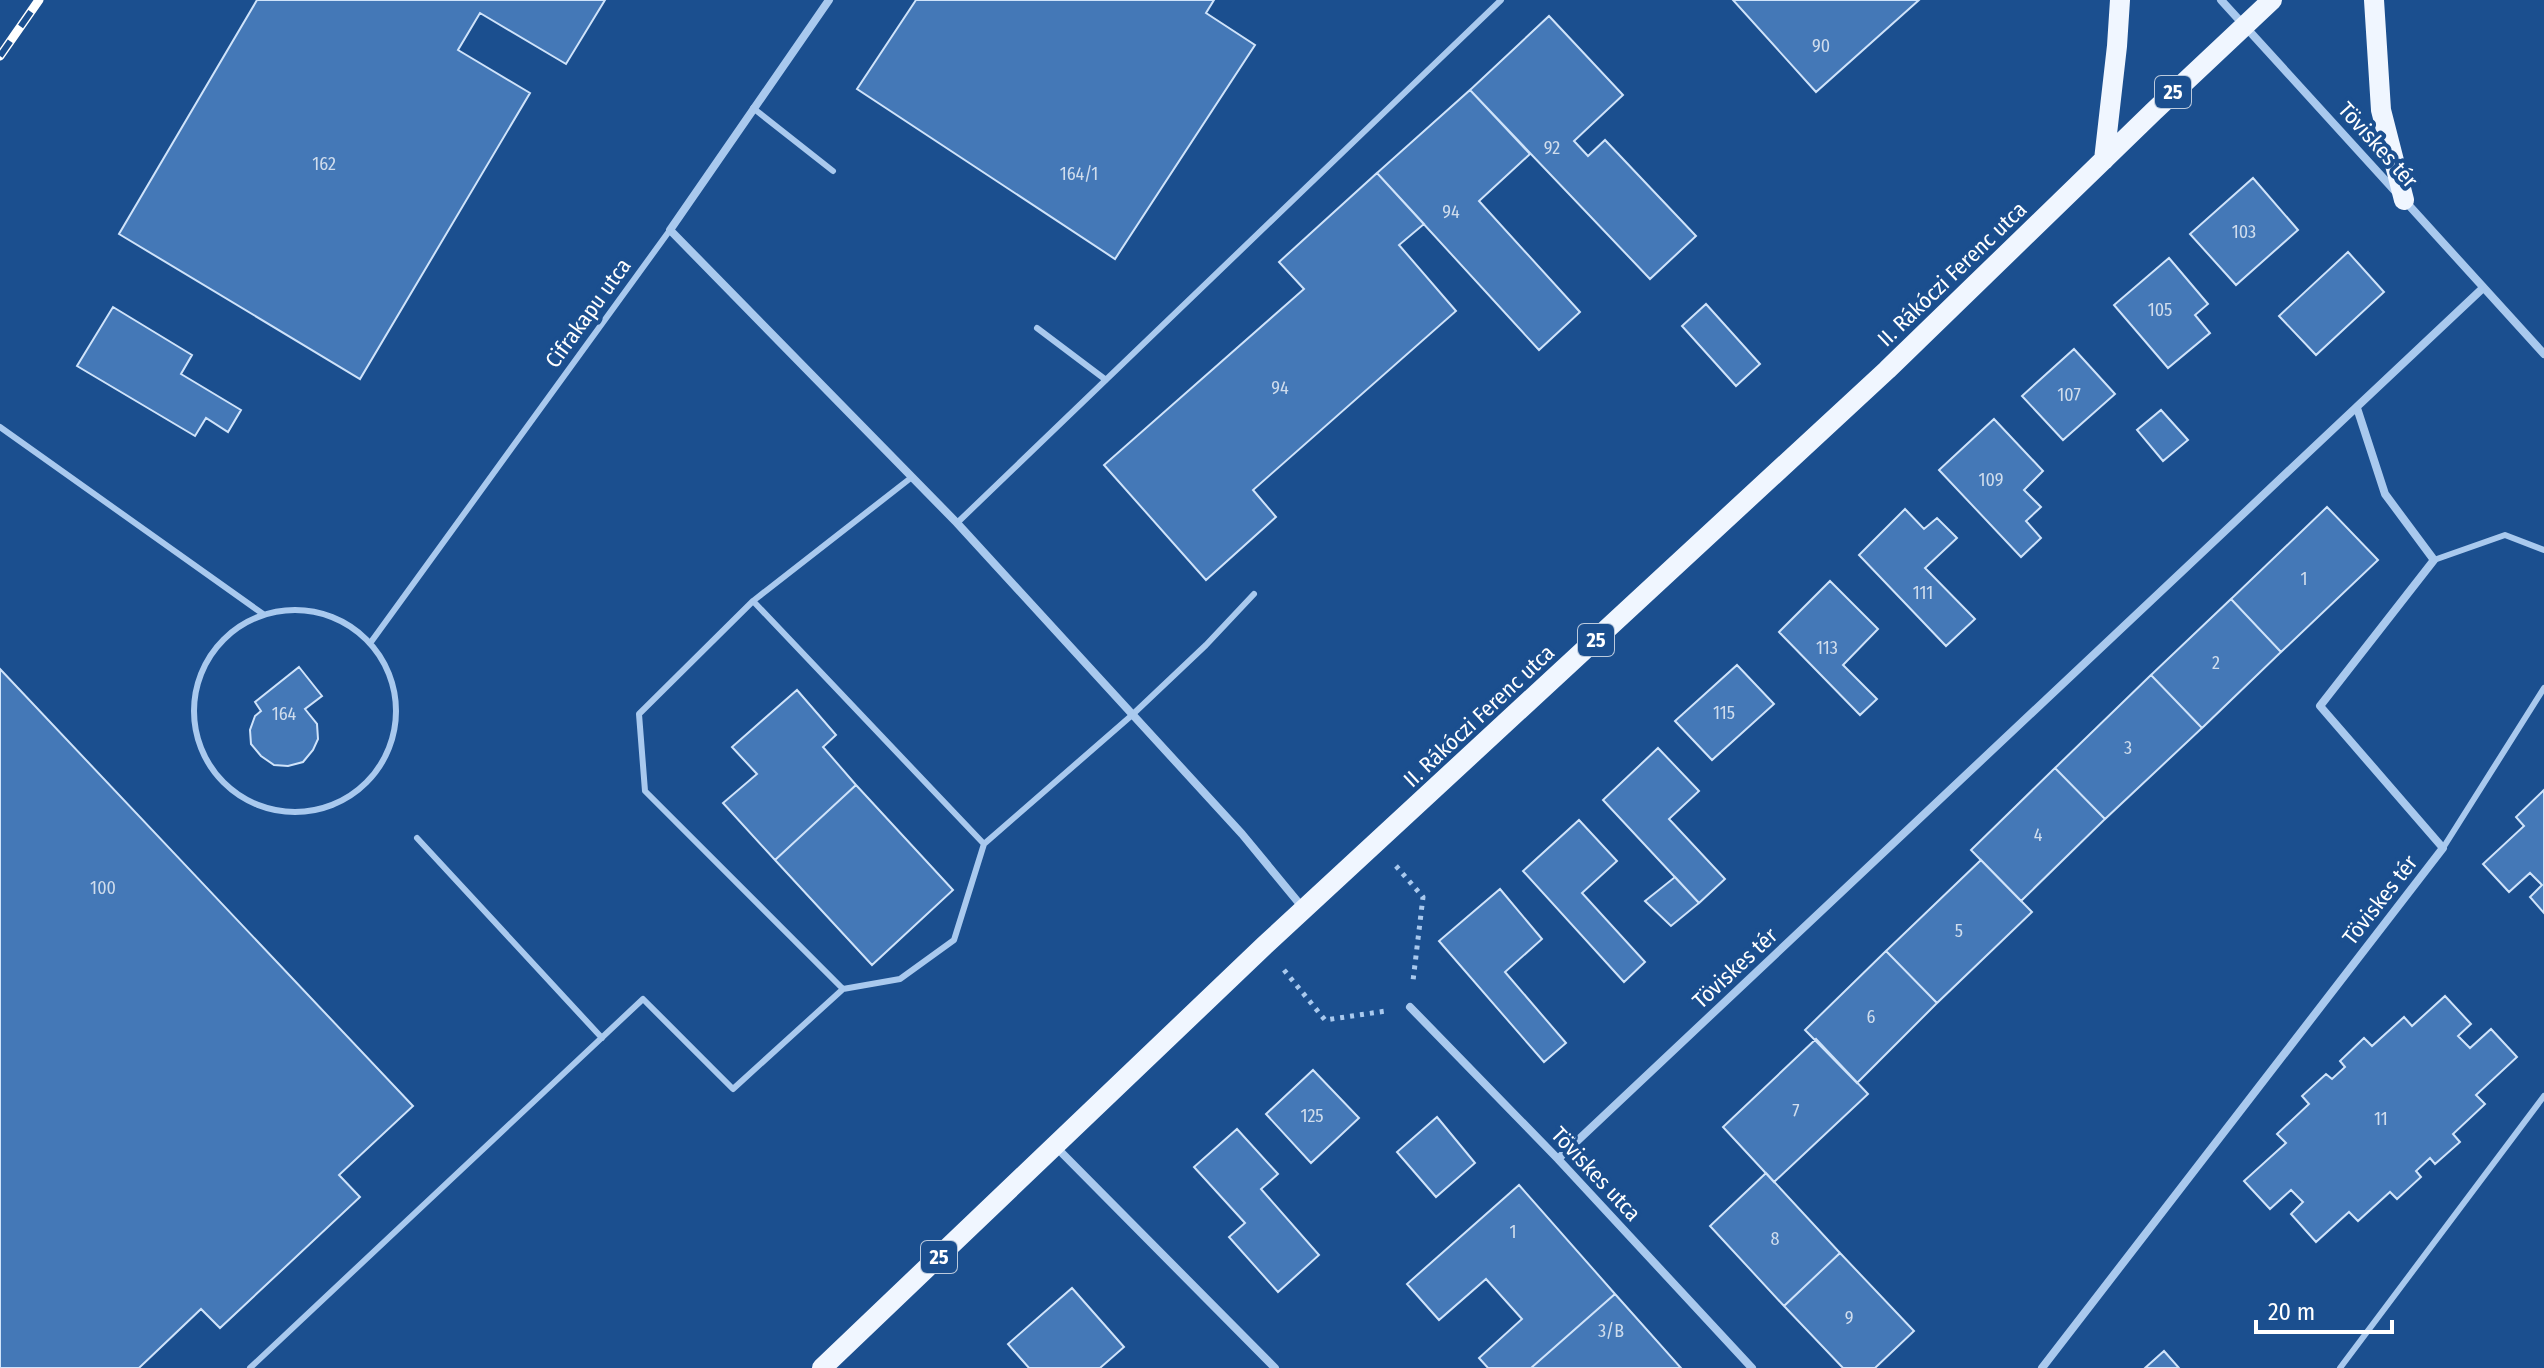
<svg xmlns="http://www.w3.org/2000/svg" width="2544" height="1368" font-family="'Fira Sans Condensed',sans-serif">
	<rect width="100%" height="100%" fill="#1b4f8f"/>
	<path fill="#4478b7" stroke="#cfe3fa" stroke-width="2" d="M257,0H605L566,64L480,13L458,50L530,93L360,379L119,234Z
		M916,0H1214L1206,13L1255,45L1115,259L857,89Z
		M1733,0H1919L1816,92Z
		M1549,16L1623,95L1574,141L1588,156L1605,140L1696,236L1650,279L1470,90Z
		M1470,90L1530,154L1479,201L1580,312L1539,350L1377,173Z
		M1377,173L1424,224L1399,245L1456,311L1253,490L1276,517L1206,580L1104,465L1304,289L1279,262Z
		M2253,178L2298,230L2236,285L2190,234Z
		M2348,252L2384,292L2316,355L2279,316Z
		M2169,258L2208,304L2195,315L2210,333L2168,368L2114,305Z
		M1706,304L1760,364L1736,386L1682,326Z
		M113,307L192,355L181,374L241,410L228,432L206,418L195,436L77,366Z
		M2074,349L2115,394L2063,440L2022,396Z
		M2161,410L2188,440L2163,461L2137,430Z
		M1994,419L2043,471L2024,490L2041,507L2026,521L2041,538L2021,557L1939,470Z
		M2327,507L2378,560L2281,652L2231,599Z
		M1905,509L1924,529L1937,518L1957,538L1925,568L1975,619L1946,646L1859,555Z
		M1830,581L1878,629L1843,665L1877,699L1860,715L1779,632Z
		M2231,599L2281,652L2202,728L2151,675Z
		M1737,665L1774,704L1712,760L1675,721Z
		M299,667L322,696L305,709L317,724L318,739L313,750L303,762L288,766L274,765L261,756L251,744L250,730L255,716L261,711L255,702Z
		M0,669L413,1106L339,1175L360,1197L220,1328L201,1309L139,1368H0Z
		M2151,675L2202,728L2105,819L2055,768Z
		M797,690L836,735L823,747L856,785L775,860L723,803L757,774L732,747Z
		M1658,748L1699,791L1669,819L1725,879L1699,903L1603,800Z
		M2055,768L2105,819L2021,901L1971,850Z
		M856,785L953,890L872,965L775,860Z
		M2544,790V913L2530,897L2542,885L2530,873L2509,892L2483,864L2524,826L2516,817Z
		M1579,820L1617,861L1582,893L1645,962L1624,982L1523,871Z
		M1981,860L2032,912L1937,1003L1886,951Z
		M1675,877L1699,903L1671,926L1645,901Z
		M1500,889L1542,939L1505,972L1566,1043L1544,1062L1439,941Z
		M1886,951L1937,1003L1857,1083L1805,1030Z
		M2445,996L2471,1024L2458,1036L2470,1048L2491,1029L2517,1057L2476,1095L2485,1104L2453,1134L2460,1142L2435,1164L2430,1158L2416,1171L2421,1177L2397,1199L2390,1192L2358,1221L2349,1212L2316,1242L2291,1214L2303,1202L2291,1190L2270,1209L2244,1181L2286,1143L2277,1134L2309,1104L2302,1096L2326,1074L2332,1079L2345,1067L2340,1061L2364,1038L2372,1046L2404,1017L2412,1026Z
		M1816,1039L1868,1094L1774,1182L1723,1127Z
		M1313,1070L1359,1118L1311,1163L1266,1114Z
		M1437,1117L1475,1163L1436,1197L1397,1152Z
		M1237,1129L1278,1174L1261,1189L1319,1255L1278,1292L1229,1237L1245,1223L1194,1167Z
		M1766,1173L1840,1253L1784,1306L1710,1226Z
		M1519,1185L1615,1294L1531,1368H1488L1479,1358L1522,1319L1486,1279L1439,1320L1407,1284Z
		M1840,1253L1914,1331L1875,1368H1843L1784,1306Z
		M1072,1288L1124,1347L1100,1368H1029L1008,1344Z
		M1615,1294L1681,1368H1531Z
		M2164,1351L2179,1368H2145Z"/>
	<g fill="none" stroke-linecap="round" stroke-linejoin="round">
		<path stroke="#a9c9ee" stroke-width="5" stroke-dasharray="4 6" stroke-linecap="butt" d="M1396,866L1423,897L1413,981
			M1284,970L1325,1020L1386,1011"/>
		<path stroke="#a9c9ee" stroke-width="6" d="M753,108L833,171
			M1037,328L1106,380
			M0,427L263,614
			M957,523L1501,0
			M2434,560L2505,535L2544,550
			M753,601L984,844
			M194 711a101 101 0 1 1 202 0a101 101 0 1 1-202 0Z
			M371,642L670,230
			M417,838L602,1038
			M2443,848L2544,688
			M843,989L645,791L639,714L753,601L912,477
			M250,1368L643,999L733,1089L843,989L900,979L954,940L984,844L1131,716L1206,645L1254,594
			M2340,1368L2544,1096"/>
		<path stroke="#a9c9ee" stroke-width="8" d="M829,0L670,230L957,523L1242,834L1303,908
			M2221,0L2395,191
			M2405,201L2544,354
			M1410,1007L1558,1159L1752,1368
			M1056,1147L1275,1368
			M1558,1159L2483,288
			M2042,1368L2443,848L2320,706L2434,560L2385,494L2357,408"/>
		<path stroke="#f0f6ff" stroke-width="20" d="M2374,0L2381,110L2404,200
			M2104,160L2117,46L2120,0
			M822,1368L1265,945L1887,370L2154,111L2272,0"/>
		<defs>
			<path id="rail" d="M0,56L39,0"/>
		</defs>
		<use href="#rail" stroke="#fff" stroke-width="9"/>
		<use href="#rail" stroke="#1b4f8f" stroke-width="6" stroke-dasharray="18" stroke-linecap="butt"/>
	</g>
	<g text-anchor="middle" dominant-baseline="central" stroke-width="8" stroke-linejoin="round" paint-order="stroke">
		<g font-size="18" fill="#d0dded">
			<text x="1821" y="46">90</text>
			<text x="1552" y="148">92</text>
			<text x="324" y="164">162</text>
			<text x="1079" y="174">164/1</text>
			<text x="1451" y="212">94</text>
			<text x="2244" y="232">103</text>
			<text x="2160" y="310">105</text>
			<text x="1280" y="388">94</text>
			<text x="2069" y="395">107</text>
			<text x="1991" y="480">109</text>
			<text x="2304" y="579">1</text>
			<text x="1923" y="593">111</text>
			<text x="1827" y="648">113</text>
			<text x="2216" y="663">2</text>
			<text x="1724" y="713">115</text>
			<text x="284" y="714">164</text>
			<text x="2128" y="748">3</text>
			<text x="2038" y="835">4</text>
			<text x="103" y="888">100</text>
			<text x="1959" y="931">5</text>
			<text x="1871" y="1017">6</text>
			<text x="1796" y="1111">7</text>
			<text x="1312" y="1116">125</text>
			<text x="2381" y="1119">11</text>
			<text x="1513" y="1232">1</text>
			<text x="1775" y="1239">8</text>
			<text x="1849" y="1318">9</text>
			<text x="1611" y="1331">3/B</text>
		</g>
		<g fill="#1b4f8f" stroke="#bbcadd" stroke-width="2">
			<rect x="2155" y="76" width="36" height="32" rx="6"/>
			<rect x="1578" y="624" width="36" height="32" rx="6"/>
			<rect x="921" y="1241" width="36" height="32" rx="6"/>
		</g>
		<g font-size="20" font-weight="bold" fill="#fff">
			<text x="2173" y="92">25</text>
			<text x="1596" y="640">25</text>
			<text x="939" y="1257">25</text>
		</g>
		<g font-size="22" fill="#fff" stroke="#1b4f8f">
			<text transform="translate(2378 145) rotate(48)">Töviskes tér</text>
			<text transform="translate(1952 274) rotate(-44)">II. Rákóczi Ferenc utca</text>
			<text transform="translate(588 313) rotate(-54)">Cifrakapu utca</text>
			<text transform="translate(1479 716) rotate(-43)">II. Rákóczi Ferenc utca</text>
			<text transform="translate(2380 900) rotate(-52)">Töviskes tér</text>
			<text transform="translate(1735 968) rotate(-43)">Töviskes tér</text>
			<text transform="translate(1596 1174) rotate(47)">Töviskes utca</text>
		</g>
	</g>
	<path d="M2256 1320v12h136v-12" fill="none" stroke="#ffffff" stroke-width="4"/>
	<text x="2268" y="1320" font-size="24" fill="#ffffff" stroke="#1b4f8f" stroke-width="6" paint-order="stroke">20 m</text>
</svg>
